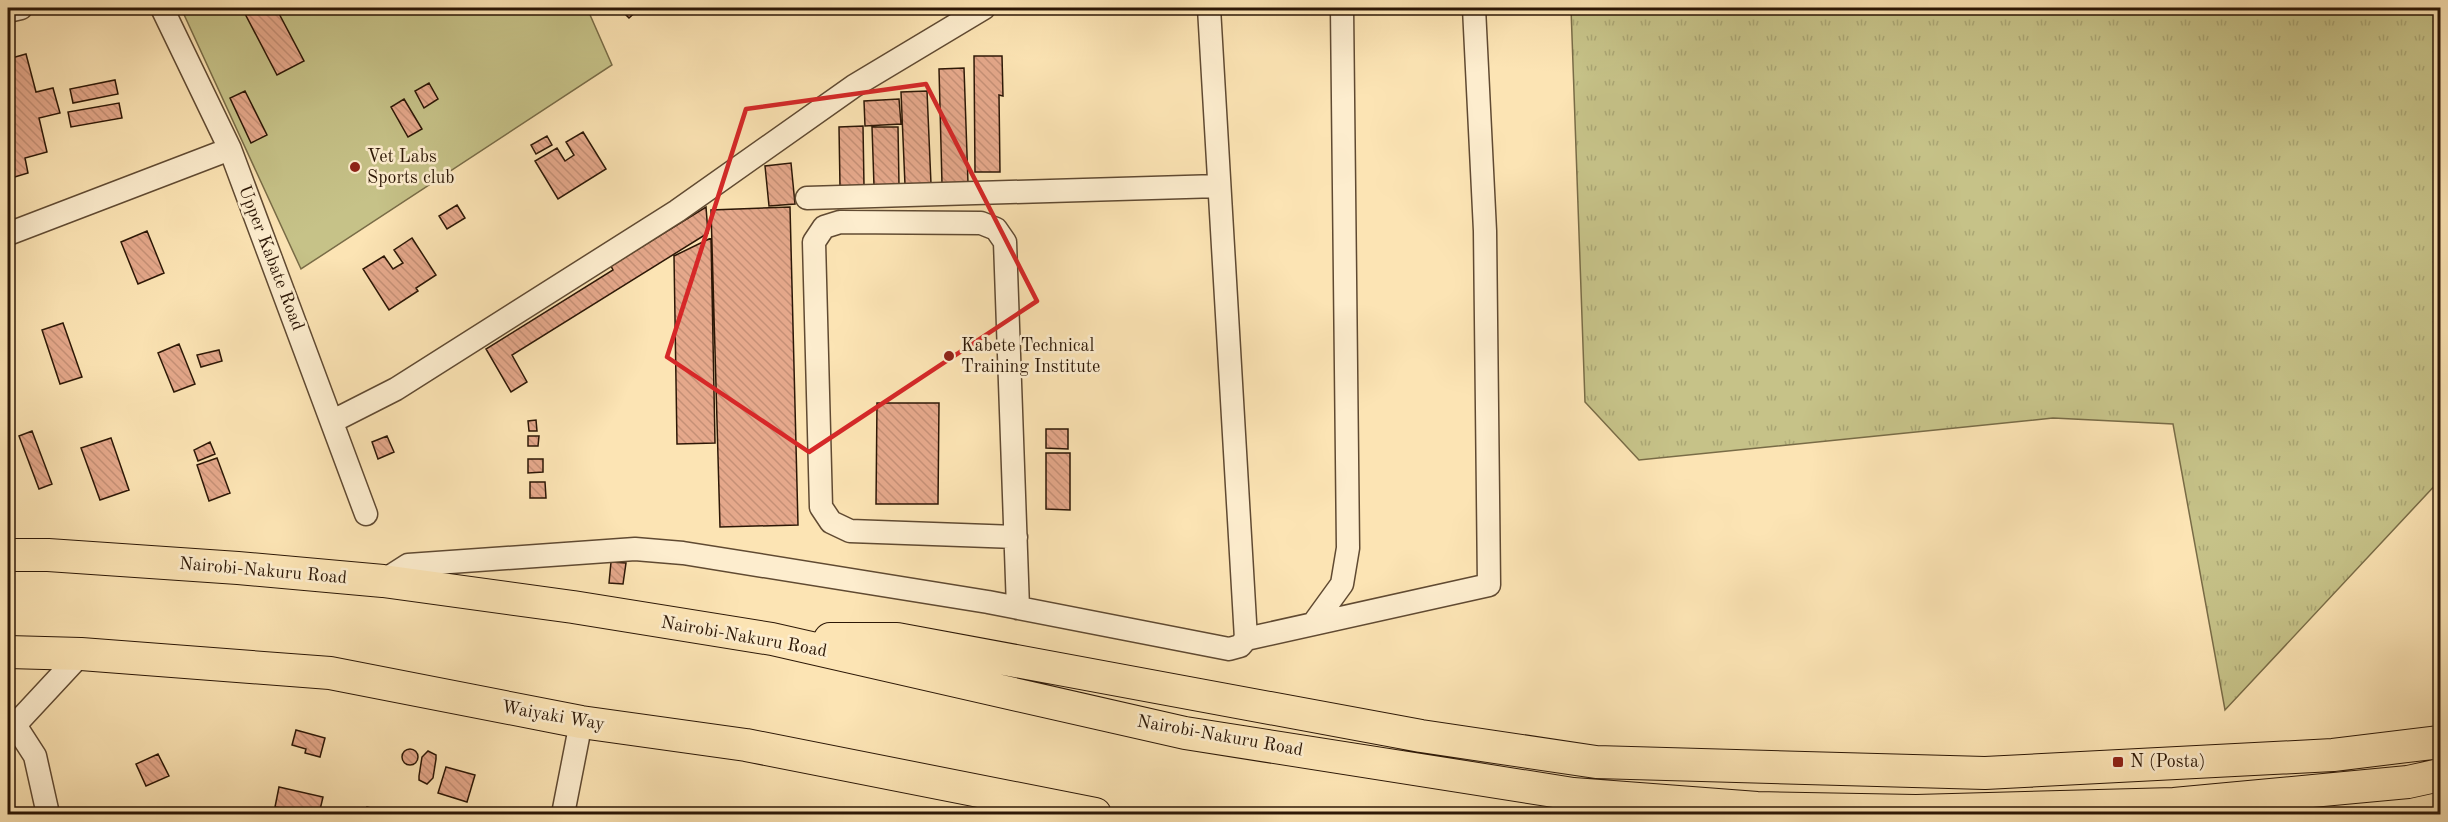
<svg xmlns="http://www.w3.org/2000/svg" width="2448" height="822" font-family="'Old Standard TT',serif">
	<defs>
		<pattern id="grass-tufts" width="24" height="20" patternUnits="userSpaceOnUse" patternTransform="scale(1.5)"><rect width="24" height="20" fill="#c6c288"/><path d="M3 7l-1-3M5 7V3M7 7l1-3M15 17l-1-3M17 17v-4M19 17l1-3" fill="none" stroke="#aaa674"/></pattern>
		<pattern id="building-back-hatch" width="6" height="6" patternUnits="userSpaceOnUse" patternTransform="scale(1.5)"><rect width="6" height="6" fill="#e5a88b"/><path d="M-1 5l2 2M0 0l6 6M5-1l2 2" fill="none" stroke="#c59076"/></pattern>
	</defs>
	<rect width="100%" height="100%" fill="#fce4b4"/>
	<filter id="stains"><feTurbulence type="fractalNoise" baseFrequency=".00333" numOctaves="4"/><feColorMatrix values="0 0 0 0 .2 0 0 0 0 .09 0 0 0 0 .02 0 0 0 .5 -.17"/></filter>
	<radialGradient id="worn" r=".72"><stop offset=".6" stop-color="#630" stop-opacity="0"/><stop offset="1" stop-color="#630" stop-opacity=".3"/></radialGradient>
	<path fill="url(#grass-tufts)" stroke="#796c47" stroke-width="1.5" d="M1571,8H2440V480L2225,710L2173,424L2053,418L1639,460L1585,402Z"/>
	<path fill="#c6c288" stroke="#796c47" stroke-width="1.5" d="M181,8H587L612,65L301,269Z"/>
	<path fill="url(#building-back-hatch)" stroke="#2c1706" stroke-width="1.5" d="M242,8H276L304,61L277,75Z
		M619,8H640L629,18Z
		M26,54L36,92L53,88L60,113L39,118L47,152L25,158L28,173L8,179V59Z
		M974,56H1002L1003,96L999,95L1000,172H975Z
		M964,68L968,183L942,184L939,69Z
		M115,80L118,94L73,103L70,89Z
		M429,83L438,99L424,108L415,91Z
		M245,91L267,135L251,143L230,98Z
		M927,91L931,184L905,185L901,92Z
		M404,99L422,129L408,137L391,107Z
		M899,99L901,124L865,126L864,101Z
		M119,103L122,118L71,127L68,112Z
		M863,126L864,186L840,187L839,127Z
		M872,127H898L899,185L874,186Z
		M583,132L606,169L558,199L535,161L557,148L565,161L574,155L566,142Z
		M547,136L552,145L536,154L531,145Z
		M791,163L795,204L769,206L765,166Z
		M457,205L465,218L447,229L439,216Z
		M706,207L708,233L512,355L527,382L511,392L486,349L613,270L611,266Z
		M790,207L798,525L720,527L711,210Z
		M147,231L164,273L138,284L121,242Z
		M412,238L436,275L416,288L418,291L389,310L363,269L384,256L393,269L403,263L394,250Z
		M711,238L715,443L677,444L674,256Z
		M63,323L82,377L60,384L42,330Z
		M179,344L195,384L174,392L158,353Z
		M8,349L14,366L8,368Z
		M219,350L222,361L201,367L197,355Z
		M877,403H939L938,504H876Z
		M536,420L537,431H529L528,421Z
		M1046,429H1068V449L1046,448Z
		M32,431L52,484L39,489L19,436Z
		M387,436L394,452L378,459L372,442Z
		M528,436H539L538,446H528Z
		M111,438L129,490L100,500L81,448Z
		M210,442L215,454L198,461L194,450Z
		M1046,453H1070V510L1046,509Z
		M217,458L230,493L209,501L197,465Z
		M528,459H543V472L528,473Z
		M530,482H545L546,498H530Z
		M611,562L626,563L623,584L609,583Z
		M296,730L325,738L320,757L305,753L306,749L292,745Z
		M402 757a8 8 0 1 1 16 0a8 8 0 1 1-16 0Z
		M428,751L436,755V759L433,778L427,784L419,780V776L422,757Z
		M158,754L169,776L146,786L136,764Z
		M446,767L475,775L467,802L438,793Z
		M279,787L323,797L319,814L275,807Z
		M367,807L396,814H365Z"/>
	<g fill="none" stroke-linecap="round" stroke-linejoin="round">
		<defs>
			<path id="minor" d="M162,8L230,149L366,514
				M8,11L21,8
				M807,198L1219,186
				M8,234L230,149
				M333,421L396,389L677,211L854,86L984,8
				M1016,537L850,531L831,522L821,507L814,242L824,227L840,222L981,223L996,229L1005,242L1018,608
				M383,581L408,565L635,549L683,553L988,602L1229,649L1240,646L1246,639L1209,8
				M1313,624L1342,584L1348,548L1342,8
				M1246,639L1489,585L1485,231L1474,8
				M48,814L35,756L15,725L81,654
				M563,814L581,722"/>
			<path id="highway" d="M8,555H48L238,568L383,581L573,607L772,639L1185,733L1573,794L1757,808L1916,811L2174,804L2408,782L2440,775
				M830,639H897L1421,736L1596,762L1985,773L2333,755L2440,742
				M8,652L81,654L330,673L581,722L746,745L1095,814"/>
		</defs>
		<use href="#minor" stroke="#604a32" stroke-width="25"/>
		<use href="#highway" stroke="#2c1706" stroke-width="34"/>
		<use href="#minor" stroke="#fdedce" stroke-width="22"/>
		<use href="#highway" stroke="#fce4b4" stroke-width="32"/>
	</g>
	<path fill="none" stroke="#d62828" stroke-width="4.5" stroke-linejoin="round" d="M926,84L1037,301L809,452L667,357L746,109Z"/>
	<g fill="#8f2418" stroke="#fdedce" stroke-width="2">
		<circle cx="355" cy="167" r="6"/>
		<circle cx="949" cy="356" r="6"/>
		<rect x="2112" y="756" width="12" height="12" rx="3"/>
	</g>
	<g text-anchor="middle" dominant-baseline="central" stroke-width="5" stroke-linejoin="round" paint-order="stroke">
		<g font-size="18" fill="#2c1706" stroke="#fdedce" text-anchor="start">
			<text x="367" y="157">Vet Labs<tspan x="367" dy="21">Sports club</tspan></text>
			<text x="961" y="346">Kabete Technical<tspan x="961" dy="21">Training Institute</tspan></text>
			<text x="2130" y="762">N (Posta)</text>
		</g>
		<g font-size="18" fill="#2c1706" stroke="#fdedce">
			<text transform="translate(271 258) rotate(69)">Upper Kabate Road</text>
			<text transform="translate(263 571) rotate(5)">Nairobi-Nakuru Road</text>
			<text transform="translate(744 637) rotate(10)">Nairobi-Nakuru Road</text>
			<text transform="translate(553 716) rotate(10)">Waiyaki Way</text>
			<text transform="translate(1220 736) rotate(10)">Nairobi-Nakuru Road</text>
		</g>
	</g>
	<rect width="2448" height="822" fill="none" stroke="#fce4b4" stroke-width="30"/>
	<rect x="9" y="9" width="2430" height="804" fill="none" stroke="#2c1706" stroke-width="3"/>
	<rect x="15" y="15" width="2418" height="792" fill="none" stroke="#2c1706" stroke-width="1.5"/>
	<rect width="100%" height="100%" filter="url(#stains)"/>
	<rect width="100%" height="100%" fill="url(#worn)"/>
</svg>
